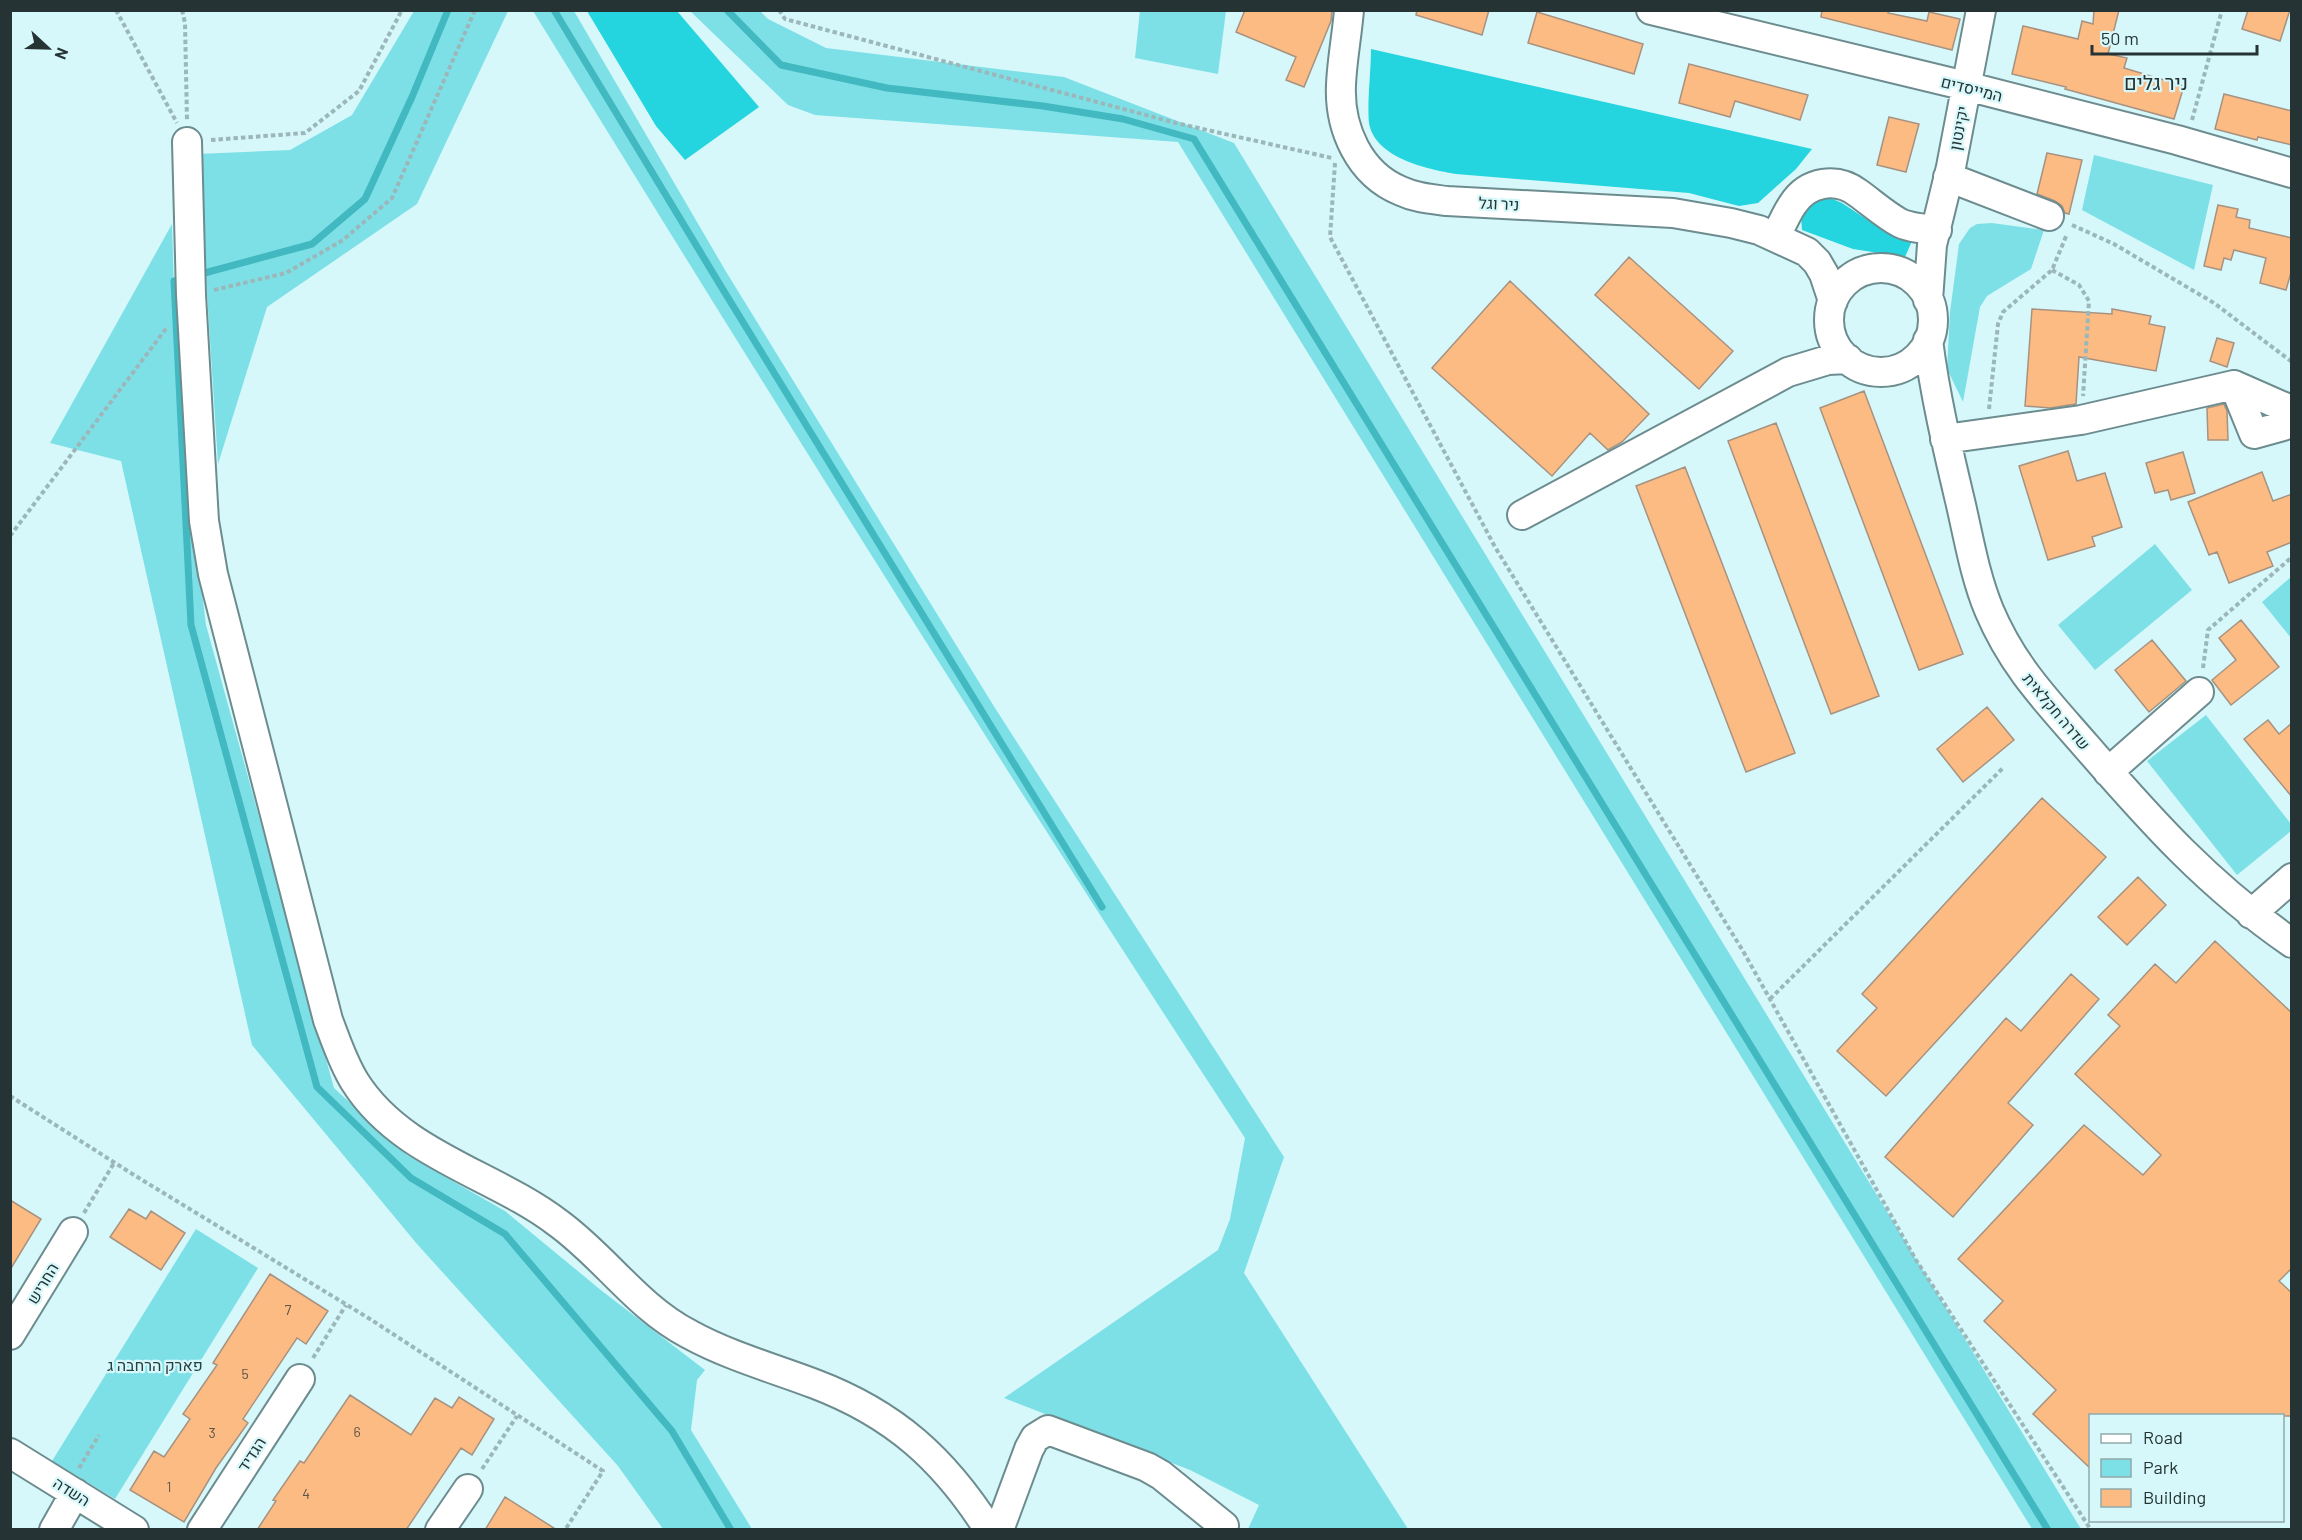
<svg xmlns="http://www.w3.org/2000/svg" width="2302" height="1540" font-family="Barlow,Heebo,sans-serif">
	<rect width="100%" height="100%" fill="#d6f8fa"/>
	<path fill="#7ee0e7" d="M1140,10L1226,11L1218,74L1135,58Z
		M414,11H508L417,204L267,307L218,464L198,154L290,150L352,115Z
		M533,11H574L725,270L995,708L1284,1157L1244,1273L1408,1529H1248L1259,1505L1190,1470L1004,1398L1218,1250L1230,1219L1245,1138C1001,766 766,389 533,11Z
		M690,11H760L768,19L826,48L1064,77L1234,143L2081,1529H2032L1178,142L815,115L788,105Z
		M2094,155L2213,185L2194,270L2082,210Z
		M1992,223L2044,230L2031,269L1987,296L1980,307L1963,402L1947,369L1950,312L1959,244L1970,228L1977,224Z
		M172,224L177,386L206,625L334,1088L407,1155L505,1211L602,1291L705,1370L697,1380L691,1430L752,1529H663L618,1466L417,1244L252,1045L121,461L50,443Z
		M2155,544L2192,590L2095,670L2058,625Z
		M2291,577V638L2262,602Z
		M2206,715L2291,824V831L2237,875L2147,761Z
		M196,1229L258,1268L115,1499L52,1461Z"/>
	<path fill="#24d4df" d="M587,11H677L759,107L685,160L656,126Z
		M1371,49L1812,149L1796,169L1758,203L1739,206L1689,193L1456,174C1427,169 1375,158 1369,123C1367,104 1371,70 1371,49Z
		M1830,198L1842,203L1880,228L1912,241L1905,257L1853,249L1802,230L1801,217L1816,200Z"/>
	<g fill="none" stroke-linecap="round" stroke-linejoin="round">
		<path stroke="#42b8c0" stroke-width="7" d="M554,10L722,288L1102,907
			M727,10L781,65L887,88L1043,106L1123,119L1194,139L2048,1530
			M197,275L312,244L365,199L412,97L448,10
			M184,279L174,281L191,625L317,1087L411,1178L505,1234L672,1431L731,1530"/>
	</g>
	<path fill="#fbbb82" stroke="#a79281" stroke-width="1.5" d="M1245,10H1332L1331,21L1304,87L1286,80L1296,57L1236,32Z
		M1417,10H1489L1482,35L1416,15Z
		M1822,10H1889L1888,13L1927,21L1929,12L1960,19L1952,50L1821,17Z
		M2094,10H2119L2108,54L2127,58L2124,68L2184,86L2174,119L2065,89L2066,87L2012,74L2023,26L2078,39L2082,21L2093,24Z
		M2248,10H2290L2280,41L2242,29Z
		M1537,12L1643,44L1634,74L1528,43Z
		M1689,64L1808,95L1800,120L1735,101L1730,117L1679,103Z
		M2224,94L2292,111V145L2258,137L2257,140L2215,129Z
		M1889,117L1919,124L1906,172L1877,165Z
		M2047,153L2082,160L2069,214L2065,213L2062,206L2055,201L2037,194Z
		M2218,205L2238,209L2236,217L2250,220L2249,228L2292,238V269L2286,290L2260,283L2266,258L2234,250L2231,260L2224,258L2221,270L2204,266Z
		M1629,257L1733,351L1699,389L1595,295Z
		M1510,281L1649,414L1622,442L1608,450L1590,433L1552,476L1432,368Z
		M2032,309L2112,314V309L2151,316L2149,324L2165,327L2156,371L2079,357L2076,404L2050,408L2025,406Z
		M2217,338L2234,343L2227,367L2210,361Z
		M1864,391L1963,654L1919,670L1820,408Z
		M2224,404L2227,411L2228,440H2208L2207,408Z
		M1776,423L1879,696L1831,714L1728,441Z
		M2068,451L2077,481L2105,473L2122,527L2092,537L2095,546L2048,560L2019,466Z
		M2183,452L2195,493L2171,500L2168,490L2155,493L2146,463Z
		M1685,467L1795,753L1746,772L1636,486Z
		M2262,472L2273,501L2292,494V542L2267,552L2273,566L2229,583L2217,552L2209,555L2188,502Z
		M2241,620L2279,667L2231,705L2212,680L2236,660L2219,638Z
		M2152,640L2186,681L2149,712L2115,670Z
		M1987,707L2014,740L1963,782L1937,749Z
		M2268,720L2279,734L2292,723V797L2244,739Z
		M2042,798L2106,857L1886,1096L1837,1051L1877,1008L1862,994Z
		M2138,877L2166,905L2127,945L2098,917Z
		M2215,941L2292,1013V1268L2279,1281L2292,1293V1416H2091V1469L2033,1414L2056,1390L1984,1321L2003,1301L1958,1259L2084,1125L2143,1175L2161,1155L2075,1074L2120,1026L2108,1015L2155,964L2176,983Z
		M2071,974L2099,999L2008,1103L2033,1125L1953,1217L1885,1157L2006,1018L2021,1031Z
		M10,1200L41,1219L10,1270Z
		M129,1209L146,1219L151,1211L185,1233L161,1270L110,1237Z
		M270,1274L328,1311L306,1344L297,1338L243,1419L248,1423L216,1468L184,1522L130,1490L154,1451L164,1457L190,1419L183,1414L217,1365L213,1363Z
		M350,1395L411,1435L435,1398L452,1408L459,1397L494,1419L472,1455L461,1448L406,1530H257L276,1501L273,1500L300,1461L304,1463Z
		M505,1497L557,1530H485Z"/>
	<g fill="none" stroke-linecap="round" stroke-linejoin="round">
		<defs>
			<path id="minor" d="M1349,10C1347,35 1342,60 1341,85C1339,128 1359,174 1401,191C1416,198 1431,199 1447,201L1673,213L1731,223L1759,230L1807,252L1817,262L1824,274L1833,301
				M1651,10L1966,86L2177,140L2292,173
				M187,142L191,295L204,521L213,574L328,1020C336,1041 343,1063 355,1082C401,1155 494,1174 558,1223C605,1257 637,1307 689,1334C729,1356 773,1368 815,1384C894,1414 944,1459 989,1530
				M1948,177L2049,216
				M1776,237C1781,226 1786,214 1793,204C1808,181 1837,177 1858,193C1872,203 1885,215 1900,223C1911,228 1924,229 1937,230
				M1829 320a52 52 0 1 1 104 0a52 52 0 1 1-104 0Z
				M1928,300L1932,245L1951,167L1981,10
				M1928,340C1935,396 1948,450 1961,505C1969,540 1975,576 1989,610C2013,667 2047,701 2086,746C2151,821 2209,886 2292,943
				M1945,439L2081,420L2234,385L2291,410L2283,426L2254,434L2234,385
				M1522,515L1788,372L1828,360L1848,359
				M2108,772L2199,692
				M2251,914L2292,878
				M10,1335L73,1232
				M10,1453L134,1530
				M54,1530L75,1493
				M202,1530L300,1379
				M440,1530L468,1489
				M999,1530L1029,1449L1035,1438L1048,1430L1147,1467L1161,1475L1224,1526"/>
		</defs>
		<use href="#minor" stroke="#6d8c8f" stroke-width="32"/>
		<path stroke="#9cb7b9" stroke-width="4" stroke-dasharray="4.5 3" stroke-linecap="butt" d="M116,10L177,123
			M182,10L185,23L187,120
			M779,10L785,19L1176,123L1332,158
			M2192,120L2222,10
			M211,140L305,133L359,91L402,10
			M1335,163L1330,237L1495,547L1743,951L1916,1260L2091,1530
			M2072,225L2114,244L2214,303L2292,362
			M2052,270L2079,285L2089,301L2083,396
			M214,290L286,273L343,240L392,198L475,10
			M1989,409L1998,324L2003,312L2052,270L2067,234
			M10,536L168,326
			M2203,668L2208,630L2292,557
			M1770,999L2003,768
			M10,1096L134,1175L370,1319L603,1471L565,1530
			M84,1213L114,1163
			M313,1358L346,1305
			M79,1468L99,1435
			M482,1469L517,1416"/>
		<use href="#minor" stroke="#fff" stroke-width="28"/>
	</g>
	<g text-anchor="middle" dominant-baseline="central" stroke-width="4.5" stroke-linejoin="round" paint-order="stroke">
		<g font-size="14" fill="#5b5548">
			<text x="288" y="1309">7</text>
			<text x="245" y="1373">5</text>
			<text x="357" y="1431">6</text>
			<text x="212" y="1432">3</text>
			<text x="169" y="1486">1</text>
			<text x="306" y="1493">4</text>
		</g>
		<g font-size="16" fill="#263334" stroke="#d6f8fa">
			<text transform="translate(1972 88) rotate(14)">המייסדים</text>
			<text transform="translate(1958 128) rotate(-79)">יקינטון</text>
			<text transform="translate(1499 203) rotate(3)">ניר וגל</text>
			<text transform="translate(2057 711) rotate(50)">שדרה חקלאית</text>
			<text transform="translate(42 1283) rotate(-59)">החריש</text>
			<text transform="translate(251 1454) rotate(-57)">הגדיד</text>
			<text transform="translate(72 1491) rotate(32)">השדה</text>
		</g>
		<g font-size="16" fill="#274143" stroke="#d6f8fa">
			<text x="155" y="1364">פארק הרחבה ג</text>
		</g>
		<g font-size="20" fill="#263334" stroke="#d6f8fa">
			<text x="2156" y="82">ניר גלים</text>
		</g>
	</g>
	<rect width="2302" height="1540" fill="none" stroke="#263334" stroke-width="24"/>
	<rect x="2089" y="1414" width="195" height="108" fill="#d6f8fa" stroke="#90a9ab" stroke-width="1.5"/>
	<rect x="2101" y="1434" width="30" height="9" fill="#ffffff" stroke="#90a9ab" stroke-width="1.5"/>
	<text x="2143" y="1444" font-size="18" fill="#263334">Road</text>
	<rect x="2101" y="1459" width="30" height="18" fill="#7ee0e7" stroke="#90a9ab" stroke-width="1.5"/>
	<text x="2143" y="1474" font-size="18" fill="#263334">Park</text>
	<rect x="2101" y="1489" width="30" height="18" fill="#fbbb82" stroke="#90a9ab" stroke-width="1.5"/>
	<text x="2143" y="1504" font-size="18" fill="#263334">Building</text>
	<g transform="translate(48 48) rotate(112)" stroke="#d6f8fa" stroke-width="4.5" paint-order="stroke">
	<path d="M0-4.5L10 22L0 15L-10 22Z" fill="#263334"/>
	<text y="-9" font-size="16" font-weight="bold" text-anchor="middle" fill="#263334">N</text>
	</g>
	<path d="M2092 45v9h165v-9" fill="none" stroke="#263334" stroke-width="3"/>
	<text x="2101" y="45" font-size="18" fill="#263334" stroke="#d6f8fa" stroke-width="4.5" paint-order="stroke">50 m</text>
</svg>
